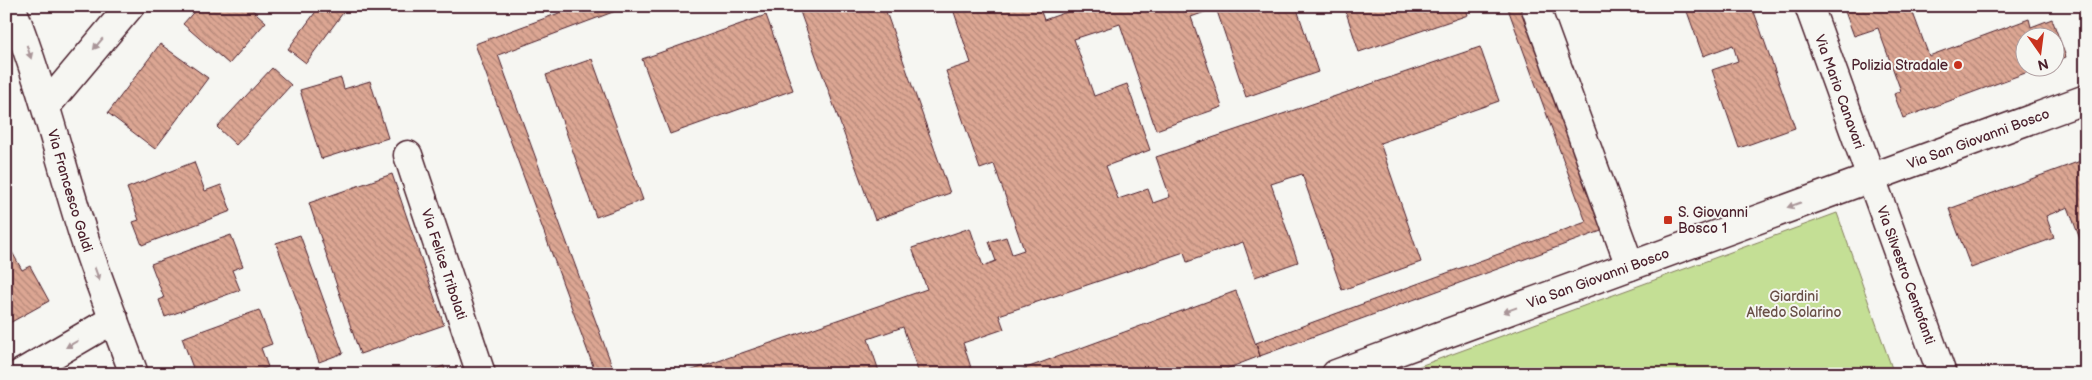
<svg xmlns="http://www.w3.org/2000/svg" width="2092" height="380" font-family="'Balsamiq Sans',sans-serif">
	<defs>
		<pattern id="building-back-hatch" width="6" height="6" patternUnits="userSpaceOnUse" patternTransform="scale(1.25)"><rect width="6" height="6" fill="#dca693"/><path d="M-1 5l2 2M0 0l6 6M5-1l2 2" fill="none" stroke="#b48778"/></pattern>
	</defs>
	<rect width="100%" height="100%" fill="#f6f6f2"/>
	<filter id="ink" filterUnits="userSpaceOnUse"><feTurbulence type="fractalNoise" baseFrequency=".02" numOctaves="2"/><feDisplacementMap in="SourceGraphic" scale="10" xChannelSelector="R" yChannelSelector="G"/><feConvolveMatrix kernelMatrix="1 2 1 2 8 2 1 2 1" color-interpolation-filters="sRGB"/></filter>
	<g filter="url(#ink)">
		<path fill="#c4df95" stroke="#877f60" d="M1837,213L1894,374H1398Z"/>
		<path fill="url(#building-back-hatch)" stroke="#4a1f2b" d="M199,6H248L266,22L229,64L183,24Z
			M320,6H348L306,63L288,49Z
			M578,6H629L498,55L615,374H596L475,44Z
			M798,6H884L950,193L875,220Z
			M952,6H1039L1044,20L1084,6H1296L1318,72L1246,97L1216,8L1191,17L1222,107L1156,130L1120,24L1074,39L1094,96L1127,84L1150,150L1106,166L1118,199L1148,189L1153,203L1170,197L1156,157L1480,47L1499,101L1380,143L1421,262L1342,290L1302,174L1271,184L1298,262L1255,277L1243,242L1187,262L1184,252L999,315L1004,329L963,343L973,374H919L903,327L868,339L880,374H681L927,289L912,248L970,228L983,266L996,261L989,242L1006,237L1012,254L1024,250L994,164L980,169L946,71L971,63Z
			M1344,6H1465L1468,15L1359,52Z
			M1507,6H1522L1604,230L1260,356L1256,343L1586,222Z
			M1685,6H1752L1795,128L1739,148L1712,70L1738,61L1733,45L1703,56Z
			M1843,6H1920L1921,10L1913,13L1929,56L2029,19L2031,27L2052,19L2066,57L2054,62V38H2024V68H2039L1903,118L1894,94L1901,91L1878,28L1854,36Z
			M766,15L793,90L670,134L642,59Z
			M160,44L208,78L155,149L108,113Z
			M592,59L643,200L596,217L546,75Z
			M272,68L291,85L236,145L217,127Z
			M341,78L344,89L370,81L388,138L321,159L300,90Z
			M2086,159V255L2068,207L2046,216L2054,238L1971,268L1949,209Z
			M194,162L205,191L221,185L231,211L142,245L133,222L139,220L127,188Z
			M392,174L444,325L360,354L309,203Z
			M231,235L243,266L232,270L240,290L165,317L159,300L164,298L151,264Z
			M300,235L343,353L319,362L276,243Z
			M12,252L22,270L30,266L49,301L6,325V255Z
			M1236,291L1260,356L1213,374H1010Z
			M259,310L272,344L261,348L268,367L250,374H186L185,371L193,368L182,338Z
			M444,366L446,374H421Z"/>
		<g fill="none" stroke-linecap="round" stroke-linejoin="round">
			<defs>
				<g id="minor">
					<path id="s1" d="M11,6C41,81 59,158 83,234C98,281 117,327 134,374"/>
					<path d="M1535,6L1630,266"/>
					<path id="s2" d="M1809,6L1942,374"/>
					<path d="M46,106L130,6"/>
					<path id="s3" d="M408,155L481,374"/>
					<path d="M20,374L114,319"/>
				</g>
				<g id="major">
					<path id="s4" d="M1336,374L2086,99"/>
				</g>
			</defs>
			<use href="#minor" stroke="#4a1f2b" stroke-width="31"/>
			<use href="#major" stroke="#4a1f2b" stroke-width="31"/>
			<use href="#minor" stroke="#f6f6f2" stroke-width="28"/>
			<use href="#major" stroke="#f6f6f2" stroke-width="28"/>
		</g>
		<defs><path id="oneway-solid" d="M-6-.8H1V-3.2L6.5 0L1 3.2V.8H-6Z" transform="scale(1.25)"/></defs>
		<g fill="#a99598">
			<use href="#oneway-solid" transform="translate(98 44) rotate(130)"/>
			<use href="#oneway-solid" transform="translate(29 52) rotate(72)"/>
			<use href="#oneway-solid" transform="translate(1794 205) rotate(160)"/>
			<use href="#oneway-solid" transform="translate(97 274) rotate(70)"/>
			<use href="#oneway-solid" transform="translate(1510 310) rotate(160)"/>
			<use href="#oneway-solid" transform="translate(72 344) rotate(150)"/>
		</g>
	</g>
	<g fill="#c8321e" stroke="#f6f6f2" stroke-width="2">
		<circle cx="1958" cy="65" r="5"/>
		<rect x="1663" y="215" width="10" height="10" rx="2.5"/>
	</g>
	<g text-anchor="middle" dominant-baseline="central" stroke-width="4" stroke-linejoin="round" paint-order="stroke">
		<g font-size="14" fill="#4a1f2b" stroke="#f6f6f2" text-anchor="end">
			<text x="1948" y="65">Polizia Stradale</text>
			<text x="1678" y="212" text-anchor="start">S. Giovanni<tspan x="1678" dy="16">Bosco 1</tspan></text>
		</g>
		<g font-size="14" fill="#4a1f2b" stroke="#f6f6f2">
			<text stroke="none"><textPath href="#s2" startOffset="91">Via Mario Canavari</textPath></text>
			<text stroke="none"><textPath href="#s4" startOffset="684">Via San Giovanni Bosco</textPath></text>
			<text stroke="none"><textPath href="#s1" startOffset="194">Via Francesco Galdi</textPath></text>
			<text stroke="none"><textPath href="#s3" startOffset="115">Via Felice Tribolati</textPath></text>
			<text stroke="none"><textPath href="#s2" startOffset="286">Via Silvestro Centofanti</textPath></text>
			<text stroke="none"><textPath href="#s4" startOffset="279">Via San Giovanni Bosco</textPath></text>
		</g>
		<g font-size="14" fill="#684f46" stroke="#f6f6f2">
			<text x="1794" y="296">Giardini<tspan x="1794" dy="16">Alfedo Solarino</tspan></text>
		</g>
	</g>
	<rect width="2092" height="380" fill="none" stroke="#f6f6f2" stroke-width="25"/>
	<rect x="12" y="12" width="2067" height="355" fill="none" stroke="#4a1f2b" stroke-width="2" filter="url(#ink)"/>
	<g transform="translate(2040 52) rotate(166)"><circle r="24" fill="#f6f6f2" stroke="#b1a0a2"/>
	<path d="M0-4L9 19L0 12L-9 19Z" fill="#c8321e"/>
	<text y="-8" font-size="14" font-weight="bold" text-anchor="middle" fill="#4a1f2b">N</text>
	</g>
</svg>
